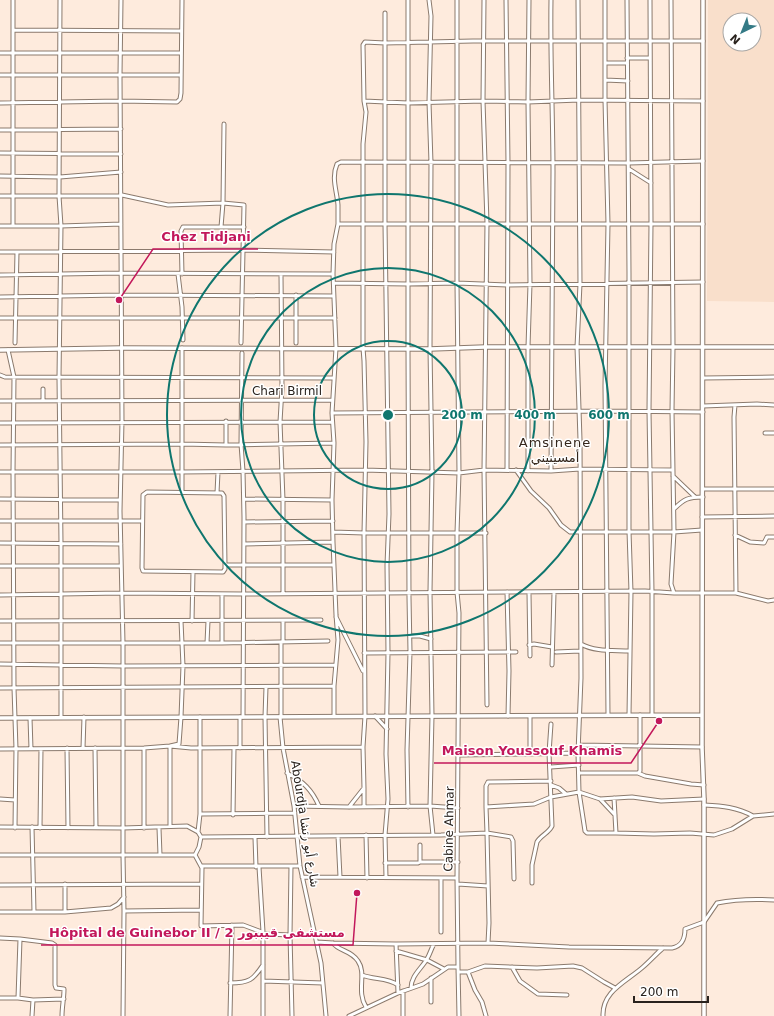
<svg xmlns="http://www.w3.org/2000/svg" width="774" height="1016" font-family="'DejaVu Sans','Noto Sans Arabic',sans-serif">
	<rect width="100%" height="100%" fill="#feebdd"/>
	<path fill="#f9dfcb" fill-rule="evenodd" d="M708,0H774V302L707,301ZM730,20H754V44H730Z"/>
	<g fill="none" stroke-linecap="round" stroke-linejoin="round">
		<defs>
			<path id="minor" d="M13,0V226
				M60,0L59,196L61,226L59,378L61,543V717
				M121,0L120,75L122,421L120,511L123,643V855L124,911L123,1016
				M408,0V348L409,597L410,652L407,750L408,807
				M429,0L431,16L429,102L431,163L430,349L432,472L430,592L432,716L430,806L433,835
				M484,0L483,101L487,223L484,470L487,705
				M506,0L508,163L507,470
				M578,0L580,284L577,347L580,440L581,678L578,753L579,792L585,831L587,833H616
				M605,0V100L608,224L605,386L608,715
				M627,0L629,273V531L631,592L629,715
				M650,0L651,224L649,411L652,592V715
				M671,0L673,347L672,411L674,532L671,584L674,593
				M385,13V224L389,514L387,565L388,653L386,754L388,799L385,835L386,878
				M13,30L181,31
				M0,53H180
				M627,58H650
				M605,63H627
				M0,75H181
				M605,80L628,81
				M364,101L408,103L483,101L528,102L579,100L703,101
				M0,103L120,101L177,102L180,99L181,93L182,0
				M0,130L121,129
				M0,153L121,154
				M629,169L651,183
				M0,176L60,177L121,172
				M122,195L168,205L223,203L224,124
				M0,196H120
				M338,224C338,217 338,211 338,205C337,191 331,178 337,164L341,162L629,163L703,161
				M0,226H61L121,224
				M221,227L223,203L244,205L241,343
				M0,252L242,250L334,252
				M178,274L182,307L183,340
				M182,274L181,231L183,227H244
				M281,274L282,388L280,422L283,500V593
				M0,275L121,273L333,274
				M334,283L408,284L457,283L507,285L703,282
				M296,295V343
				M0,297L121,295L334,296
				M0,318H335
				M15,343L17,252
				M8,350L14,377L13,472L14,688L16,749L15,828
				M242,353L241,444L243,471L244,517L243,717
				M0,375L5,377L334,378
				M703,378L774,377
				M43,389V401
				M0,401L332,400
				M735,405L734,417L736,593
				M703,406L757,404L774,405
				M332,413L606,411L703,412
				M0,423L332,422
				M765,433H774
				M0,445L182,444L226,445L334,443
				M226,445V421
				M516,470L531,491L549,508L561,525L570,532H674L702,530
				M528,471V347L530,284L528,102L529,0
				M551,471C551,372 553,272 553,172C553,115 550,57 551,0
				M0,472H181L365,470L459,473L457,283V0
				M673,476L695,497
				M703,489H774
				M147,492L222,493L224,496L225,565V569L223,572L143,571L142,568L143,495Z
				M182,493V348
				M217,493L218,472
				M0,499L120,500
				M244,499L332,500
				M674,509C684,499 688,497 703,497
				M702,517L774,516
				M0,521H142
				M244,522L333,521
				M333,532L364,533H486
				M735,535L750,542L764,543L767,537H774
				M0,543L121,544
				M244,544L333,542
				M225,565H334
				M0,566H121
				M507,592L509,671L508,716
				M529,593L530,656
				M222,594V643
				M0,595L121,593L244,594L645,591L674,593H736L768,601L774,600
				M336,617L363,671
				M0,621L321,620
				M192,621L193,572
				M283,621V642
				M410,636H420L431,639
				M0,643H222L328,641
				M207,643L208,621
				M581,644C595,652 613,650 630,651
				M529,645L534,644L552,647
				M556,652L580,651
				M364,653L516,652
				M0,664L123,666L336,665
				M552,665L554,593
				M266,687L265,717L267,837
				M0,688L334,686
				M334,716V686L338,640L336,615L333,542L332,500L334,443L332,413L336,348L333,274L334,244L338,224H703
				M375,716L387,729
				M200,717V814L198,832L201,837L199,847L195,855L202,868L201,926L243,925L267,934L290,935L291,866
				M280,717L283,748L294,806L300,866L321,963L326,1016
				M281,717V642
				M30,718L31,749
				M579,745L702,747
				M67,748L68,828
				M83,748L84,717
				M95,748L96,828
				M240,748V717
				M0,749L144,748L170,746L191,748L363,747L365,716L364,533L366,442L364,361L363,348V144L366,112L364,101L363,45L365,42L385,43L473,41H703
				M530,753V716
				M459,755L578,753
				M551,767L579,765
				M287,773C303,781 312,790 319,806
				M579,773H638L640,771V715
				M638,773L645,776L691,784L704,785
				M551,785L559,788L566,794
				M364,788V807
				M614,798L616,833L654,834L690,833L714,835L732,829L753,816L774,814
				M0,799L15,800
				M600,799L615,815
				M704,805C722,806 737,807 753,816
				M294,806L349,807L430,806L458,808
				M349,807L364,788L363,747
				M486,807V786L488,782L551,781
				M200,814L295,813
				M233,815L234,748
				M170,826V746L179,744L181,717L183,666L181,621
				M0,827L123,828L187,826L198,832
				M32,827L34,912
				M40,828L41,749
				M144,828V748
				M159,828L160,855
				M366,835L367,878
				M338,836L340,877
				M201,837L441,835L487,833L486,807L534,804L551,797L579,792L600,799L632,797L661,801L704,799
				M255,838L256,867
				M0,855H195
				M420,862H458
				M385,863H418L420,862V845
				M201,866H300
				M259,867L263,932V1016
				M302,877L457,878
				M441,878V932
				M532,883V865L537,842C541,835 549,833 552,826L549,753L551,724
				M458,884L488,886
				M0,885L201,884
				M124,911L201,910
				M0,912H65L111,908L118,904L124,897
				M65,912V884
				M290,935L292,1016
				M0,938L20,939L52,943L55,945V985L56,988L64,989C64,998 62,1007 62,1016
				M317,942L333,943L396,944L488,943L569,947L672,948C682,946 685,939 685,929L704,922L717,903C737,899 755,899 774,900
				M333,943C338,951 351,950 358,961C367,974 356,991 366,1007
				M488,943L489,923L487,833L511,837L513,841L514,879
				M396,944L398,993
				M396,951L427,960L444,969
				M512,967L520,981L538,994L567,995
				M458,972H468L485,966L537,968L573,966L582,968L604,982L615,988
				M468,972L475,990L482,1002L486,1016
				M362,975C374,980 387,977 398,985
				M431,978V1002
				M263,981L323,983
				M230,983C249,983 253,980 263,965
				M411,988C411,976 421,969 427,959C430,954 431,949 434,944
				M0,998H18L33,1000L64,999
				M18,998L20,939
				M32,1016L33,1000
				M230,1016L232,925
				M349,1016L398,993L423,984L448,967H458
				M403,1016V991
				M459,1016L458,967L457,878L459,613L457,592V533L459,473L484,470L551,471L580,469L673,470
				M603,1016C602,991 626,982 643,967C650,961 656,954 663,948"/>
			<path id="tertiary" d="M703,0L702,747L704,799V1016
				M0,350L121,348L430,349L485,347H774
				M0,718L702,715"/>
		</defs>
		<use href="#minor" stroke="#8b7a6d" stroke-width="5"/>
		<use href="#tertiary" stroke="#8b7a6d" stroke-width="5.5"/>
		<use href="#minor" stroke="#fff" stroke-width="3"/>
		<use href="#tertiary" stroke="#fff" stroke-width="3.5"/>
	</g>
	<g fill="none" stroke="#0f766e" stroke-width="2">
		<circle cx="388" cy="415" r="74"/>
		<circle cx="388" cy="415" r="147"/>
		<circle cx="388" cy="415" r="221"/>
	</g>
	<g text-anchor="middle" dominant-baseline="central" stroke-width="3" stroke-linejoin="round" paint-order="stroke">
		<g font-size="12" fill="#29221d" stroke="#fff">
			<text x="287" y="391">Chari Birmil</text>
			<text transform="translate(305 824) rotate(81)">Abourdja شارع أبو رتشا</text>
			<text transform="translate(449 829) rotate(-89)">Cabine Ahmar</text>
		</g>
		<g font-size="13" letter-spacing="1" fill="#34261b" stroke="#fff">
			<text x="555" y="442">Amsinene<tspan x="555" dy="15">أمسينيني</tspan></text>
		</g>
	</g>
	<circle cx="388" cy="415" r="6" fill="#0f766e" stroke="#fff" stroke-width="2"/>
	<g font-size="12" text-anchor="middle" font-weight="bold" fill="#0f766e" stroke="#fff" stroke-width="3" stroke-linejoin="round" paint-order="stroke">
		<text x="462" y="419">200 m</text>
		<text x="535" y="419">400 m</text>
		<text x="609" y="419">600 m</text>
	</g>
	<path fill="none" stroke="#c2185b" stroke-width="1.5" d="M119 300L153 249H258M659 721L631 763H434M357 893L353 945H41"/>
	<g fill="#c2185b" stroke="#fff" stroke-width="1.5">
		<circle cx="119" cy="300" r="4"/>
		<circle cx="659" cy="721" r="4"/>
		<circle cx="357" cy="893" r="4"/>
	</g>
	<g font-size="13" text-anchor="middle" font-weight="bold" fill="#c2185b" stroke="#fff" stroke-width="3" stroke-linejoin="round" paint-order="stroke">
		<text x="206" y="241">Chez Tidjani</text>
		<text x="532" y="755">Maison Youssouf Khamis</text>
		<text x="197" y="937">Hôpital de Guinebor II / مستشفى قيببور 2</text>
	</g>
	<g transform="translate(742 32) rotate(223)"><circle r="19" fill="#ffffff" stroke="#a9a7a5"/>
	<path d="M0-3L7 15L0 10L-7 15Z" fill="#347a86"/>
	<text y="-6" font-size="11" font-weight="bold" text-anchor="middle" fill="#29221d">N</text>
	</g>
	<path d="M634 996v6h74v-6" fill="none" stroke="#29221d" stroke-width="2"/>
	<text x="640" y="996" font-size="12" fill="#29221d" stroke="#ffffff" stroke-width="3" paint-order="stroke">200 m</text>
</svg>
